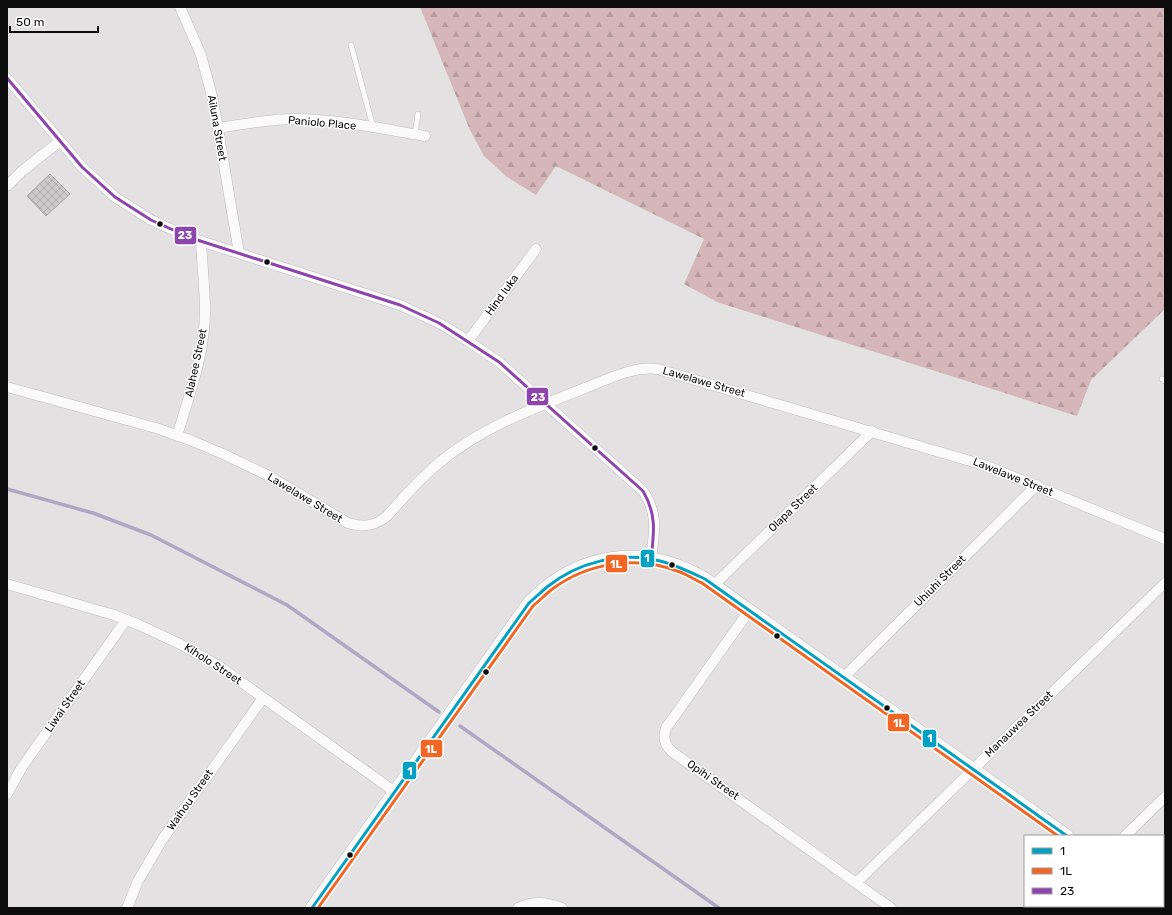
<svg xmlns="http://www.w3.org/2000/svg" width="1172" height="915" font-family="Rubik,sans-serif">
	<defs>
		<pattern id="forest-firs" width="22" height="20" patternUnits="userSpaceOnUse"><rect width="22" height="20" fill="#d5b7ba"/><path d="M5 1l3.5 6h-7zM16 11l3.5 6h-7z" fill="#b69c9f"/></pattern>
		<pattern id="building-cross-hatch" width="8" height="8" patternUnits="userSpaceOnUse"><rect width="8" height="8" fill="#cbc9ca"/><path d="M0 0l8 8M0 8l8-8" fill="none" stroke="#adabac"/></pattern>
	</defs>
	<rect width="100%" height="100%" fill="#e3e1e2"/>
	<path fill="url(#forest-firs)" d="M420,7H1165V309L1091,380L1077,416L717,302L684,284L704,239L556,166L536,195L507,177L484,156L470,130Z"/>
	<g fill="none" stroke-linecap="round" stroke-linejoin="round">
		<path stroke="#b0a7c5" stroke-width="3.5" d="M7,489L93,513L151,535L287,605L439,712
			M460,726L719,908"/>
	</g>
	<path fill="url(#building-cross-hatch)" stroke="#aaa8a9" d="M50,174L70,194L46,216L27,196Z"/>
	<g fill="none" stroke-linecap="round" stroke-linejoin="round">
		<defs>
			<path id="service" d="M351,45L373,127
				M415,134L418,114
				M1162,379L1165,381"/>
			<path id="minor" d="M180,7L201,55L213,100L239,253
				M7,78L82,167L115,197L151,220L191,238L400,305L439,323L459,335L499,362L643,491C659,514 654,533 651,559
				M218,128C244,124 269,119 294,119C336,119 383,129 425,136
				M7,186L22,171L60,141
				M468,341L536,249
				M7,387L156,428L190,440L223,454L269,476L348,523C363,528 375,526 387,516C404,497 420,478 440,462C483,427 534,408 585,388C609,379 632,366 658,369L987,466L1165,539
				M177,436C189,396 205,353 205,311C205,288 202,264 201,241
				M7,584L114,615L137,624L180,644L219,666L395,792
				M714,585L872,431
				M749,611L666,728C663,737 664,744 671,751L891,908
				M844,677L1037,485
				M7,794L22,767L126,620
				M1125,836L1165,797
				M857,882L1165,583
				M127,908L138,881L162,840L263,698
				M518,908C532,901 548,902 562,908
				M1053,908L1055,906"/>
			<path id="tertiary" d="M1163,903L1165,904
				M312,908L529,603C578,552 644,543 705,579L1067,836"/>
		</defs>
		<use href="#service" stroke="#bebcbd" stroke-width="6"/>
		<use href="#minor" stroke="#bebcbd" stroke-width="11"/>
		<use href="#tertiary" stroke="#bebcbd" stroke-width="14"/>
		<use href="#service" stroke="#fbfafb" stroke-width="5"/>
		<use href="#minor" stroke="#fbfafb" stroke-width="10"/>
		<use href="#tertiary" stroke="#fbfafb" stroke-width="13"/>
		<defs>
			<path id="bus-1" d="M312,908L529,603C535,598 541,592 547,587C578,562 622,551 660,561C676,565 690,572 705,579L1067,836"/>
			<path id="bus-2" d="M318,908L533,606C539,601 545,595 551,590C588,562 637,555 680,572C688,575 695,580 702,583L1058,836"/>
			<path id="bus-3" d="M7,78L82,167L115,197L151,220L191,238L400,305L439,323L499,362L643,491C657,515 654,533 651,559"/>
		</defs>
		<use href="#bus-1" stroke="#fff" stroke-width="6"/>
		<use href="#bus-2" stroke="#fff" stroke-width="6"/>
		<use href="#bus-3" stroke="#fff" stroke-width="6"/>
		<use href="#bus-1" stroke="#01a1c4" stroke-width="3"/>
		<use href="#bus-2" stroke="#f26522" stroke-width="3"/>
		<use href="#bus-3" stroke="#8e44ad" stroke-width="3"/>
	</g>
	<g fill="#0d0c0d" stroke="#fff" stroke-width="1.5">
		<circle cx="160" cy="224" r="3.5"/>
		<circle cx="267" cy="262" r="3.5"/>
		<circle cx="595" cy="448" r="3.5"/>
		<circle cx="672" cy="565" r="3.5"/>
		<circle cx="777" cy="636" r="3.5"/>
		<circle cx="486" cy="672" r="3.5"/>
		<circle cx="887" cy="708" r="3.5"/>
		<circle cx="350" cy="855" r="3.5"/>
	</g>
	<g text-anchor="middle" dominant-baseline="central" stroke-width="3" stroke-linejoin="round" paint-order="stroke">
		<g font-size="11" fill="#0d0c0d" stroke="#fff">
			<text transform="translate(322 123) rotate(5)">Paniolo Place</text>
			<text transform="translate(217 128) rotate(80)">Ailuna Street</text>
			<text transform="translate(502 295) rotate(-54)">Hind Iuka</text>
			<text transform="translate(196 363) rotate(-78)">Alahee Street</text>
			<text transform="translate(704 382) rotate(16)">Lawelawe Street</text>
			<text transform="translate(1013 477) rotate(22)">Lawelawe Street</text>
			<text transform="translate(305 498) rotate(31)">Lawelawe Street</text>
			<text transform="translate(793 508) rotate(-44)">Olapa Street</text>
			<text transform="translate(940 581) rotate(-45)">Uhiuhi Street</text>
			<text transform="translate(213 664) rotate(33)">Kiholo Street</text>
			<text transform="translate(65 706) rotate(-55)">Liwai Street</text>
			<text transform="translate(1019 724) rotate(-44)">Manauwea Street</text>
			<text transform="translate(713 780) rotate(35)">Opihi Street</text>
			<text transform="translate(190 800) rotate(-55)">Waihou Street</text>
		</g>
	</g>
	<g stroke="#fff" stroke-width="1.5">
		<rect x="174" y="226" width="23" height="19" rx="4" fill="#8e44ad"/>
		<rect x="526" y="387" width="23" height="19" rx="4" fill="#8e44ad"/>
		<rect x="640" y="549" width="15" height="19" rx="4" fill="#01a1c4"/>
		<rect x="605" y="554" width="23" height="19" rx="4" fill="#f26522"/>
		<rect x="887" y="713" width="23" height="19" rx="4" fill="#f26522"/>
		<rect x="922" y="729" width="15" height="19" rx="4" fill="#01a1c4"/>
		<rect x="420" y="739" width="23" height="19" rx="4" fill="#f26522"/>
		<rect x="402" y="761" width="15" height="19" rx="4" fill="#01a1c4"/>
	</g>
	<g font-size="11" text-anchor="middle" font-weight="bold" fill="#fff">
		<text x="185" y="239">23</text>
		<text x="538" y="401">23</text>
		<text x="647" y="562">1</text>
		<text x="616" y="568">1L</text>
		<text x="899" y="727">1L</text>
		<text x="930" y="742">1</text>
		<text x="431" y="753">1L</text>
		<text x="410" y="775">1</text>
	</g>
	<rect width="1172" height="915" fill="none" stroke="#0d0c0d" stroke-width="16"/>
	<rect x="1024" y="835" width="140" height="72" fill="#ffffff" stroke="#9e9e9e"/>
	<rect x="1032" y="848" width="20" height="6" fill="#01a1c4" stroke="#9e9e9e"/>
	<text x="1060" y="855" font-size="12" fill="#0d0c0d">1</text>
	<rect x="1032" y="868" width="20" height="6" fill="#f26522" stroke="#9e9e9e"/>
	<text x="1060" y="875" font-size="12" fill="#0d0c0d">1L</text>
	<rect x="1032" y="888" width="20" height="6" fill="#8e44ad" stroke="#9e9e9e"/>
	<text x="1060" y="895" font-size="12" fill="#0d0c0d">23</text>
	<path d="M10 26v6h88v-6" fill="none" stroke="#0d0c0d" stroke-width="2"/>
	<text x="16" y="26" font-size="12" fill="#0d0c0d" stroke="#ffffff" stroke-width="3" paint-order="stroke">50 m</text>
</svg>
